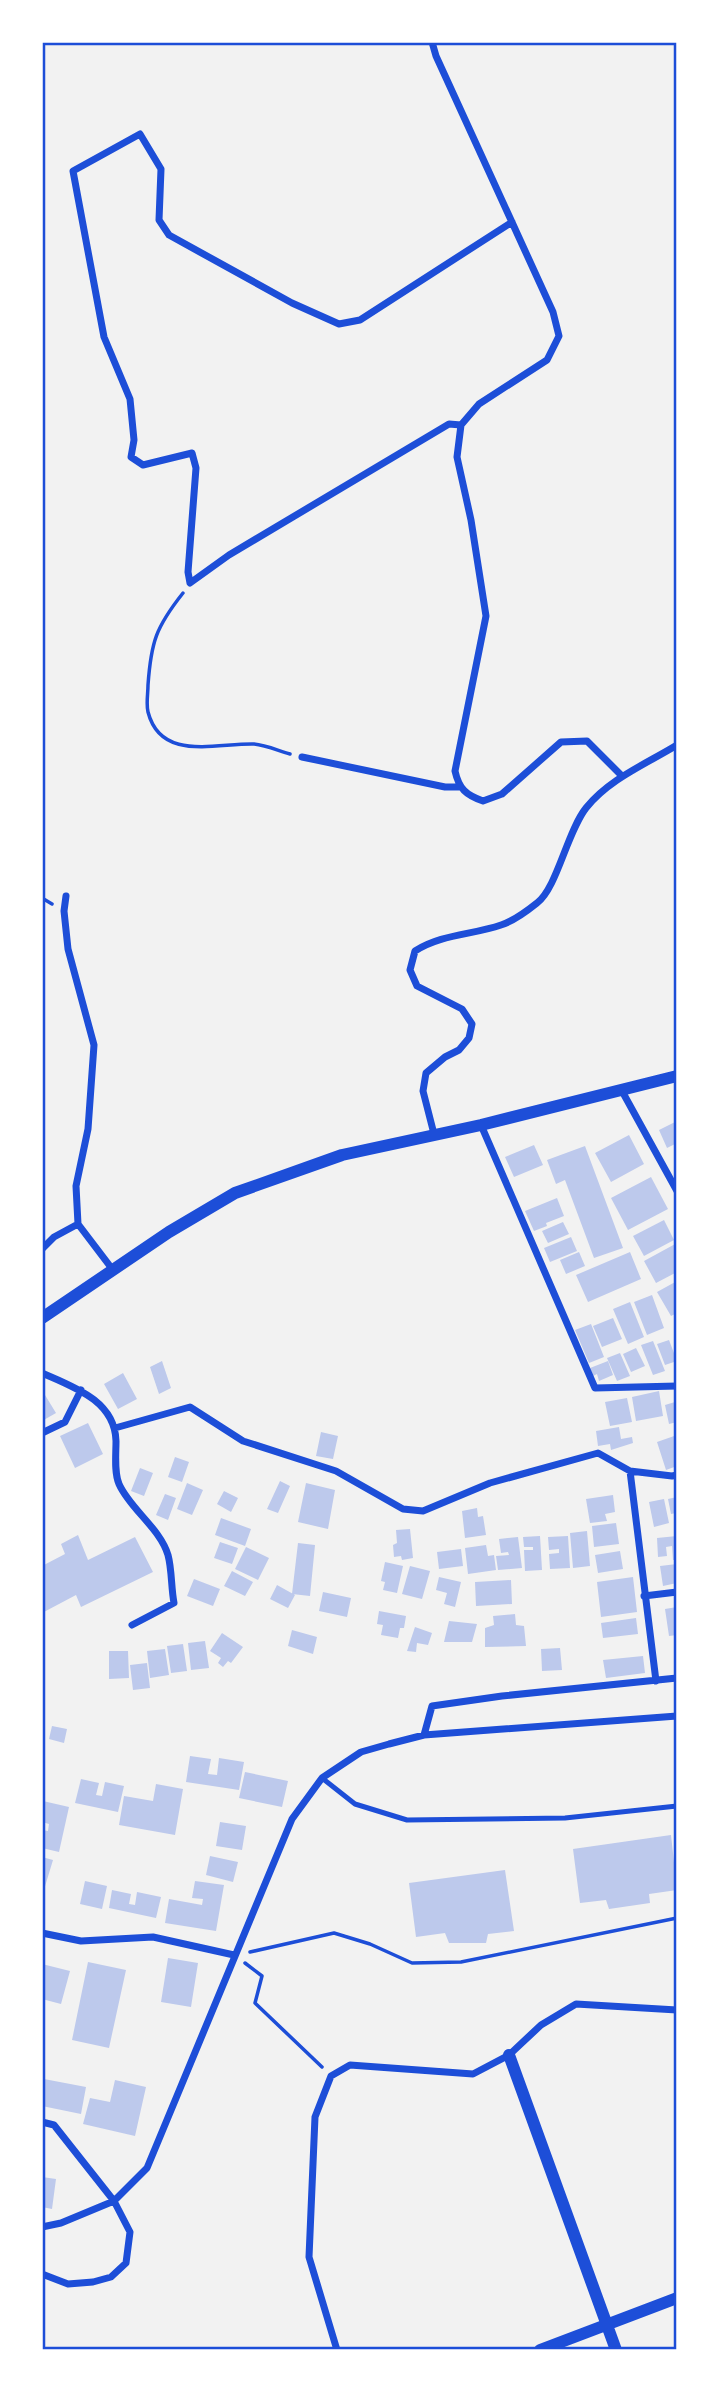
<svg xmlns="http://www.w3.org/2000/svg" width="719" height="2392" font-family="Literata,serif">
	<rect width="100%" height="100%" fill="#f2f2f2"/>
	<path fill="#bdc9ec" d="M677,1121V1143L667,1148L659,1130Z
		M629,1135L644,1164L611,1182L595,1153Z
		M534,1145L543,1165L514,1177L505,1157Z
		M585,1146L623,1248L594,1258L565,1180L556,1184L547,1160Z
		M651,1177L668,1209L628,1230L611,1198Z
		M557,1198L564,1216L546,1223L547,1226L534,1231L525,1211Z
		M664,1220L674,1240L644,1256L633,1236Z
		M563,1222L569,1234L548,1243L542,1231Z
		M571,1237L577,1251L550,1262L544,1248Z
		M677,1243V1272L656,1283L644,1261Z
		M579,1252L585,1266L566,1274L560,1260Z
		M630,1252L641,1279L588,1302L576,1275Z
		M677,1281V1313L671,1316L657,1292Z
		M652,1295L664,1328L647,1335L634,1302Z
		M630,1302L644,1337L628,1344L613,1309Z
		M613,1318L622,1339L602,1347L593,1326Z
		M591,1324L604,1357L589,1363L575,1330Z
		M669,1340L677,1361L665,1365L657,1344Z
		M653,1341L665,1371L653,1375L641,1345Z
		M636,1348L645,1366L631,1372L623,1354Z
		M620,1353L630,1376L617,1381L607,1358Z
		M162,1361L171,1388L159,1394L150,1367Z
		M608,1361L613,1375L599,1381L597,1374L593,1376L590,1368Z
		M123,1373L137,1399L118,1409L104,1384Z
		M659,1391L663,1416L636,1421L632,1397Z
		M45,1395L56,1413L42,1421V1396Z
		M627,1398L632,1422L610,1426L605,1402Z
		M675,1402L677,1408V1422L669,1424L665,1405Z
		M88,1423L103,1454L75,1468L60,1436Z
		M619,1427L621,1439L632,1437L633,1443L611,1450L610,1444L598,1446L596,1431Z
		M321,1432L338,1436L333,1459L316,1456Z
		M677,1435V1466L666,1470L657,1442Z
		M175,1457L189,1462L182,1482L168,1477Z
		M140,1468L153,1473L144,1496L131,1491Z
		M280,1481L290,1486L278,1513L267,1509Z
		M187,1483L203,1490L192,1515L177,1509Z
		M306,1483L335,1490L328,1529L298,1522Z
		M224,1491L238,1498L231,1512L217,1504Z
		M165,1494L176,1498L168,1520L156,1515Z
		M613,1495L615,1512L605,1514L607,1521L590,1523L586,1499Z
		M677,1497L676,1513L671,1514L668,1499Z
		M664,1499L669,1523L654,1527L649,1502Z
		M477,1508L478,1517L483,1516L486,1535L465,1538L462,1511Z
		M221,1518L251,1529L245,1546L215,1535Z
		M616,1523L619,1544L594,1547L592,1526Z
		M410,1529L413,1558L402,1560L401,1556L394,1557L393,1545L397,1543L396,1530Z
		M587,1531L590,1566L573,1568L570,1533Z
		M78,1535L88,1560L135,1537L153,1572L81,1607L76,1595L42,1613V1566L65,1554L61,1544Z
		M540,1536L542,1570L525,1571L524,1550H533V1547H524L523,1537Z
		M568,1536L570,1568L550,1569L549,1554L559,1553V1549L549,1550L548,1537Z
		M677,1536V1560H673L672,1546L666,1547L667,1556L658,1557L657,1538Z
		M518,1537L522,1568L498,1570L496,1556L509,1555L508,1552L501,1553L499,1539Z
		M220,1542L238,1548L232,1564L214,1558Z
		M298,1543L315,1545L310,1596L292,1594Z
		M486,1545L488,1556L494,1555L496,1570L468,1574L465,1548Z
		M246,1547L269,1558L258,1580L235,1569Z
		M461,1549L463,1566L439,1569L437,1552Z
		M620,1551L623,1569L598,1573L595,1555Z
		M385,1562L403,1566L397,1593L383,1590L385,1582L381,1581Z
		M677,1564V1583L663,1586L660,1566Z
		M410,1566L430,1571L422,1599L402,1594Z
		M232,1571L253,1582L245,1596L224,1586Z
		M439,1577L461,1582L455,1607L444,1604L447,1593L436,1590Z
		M633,1577L637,1612L601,1617L597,1582Z
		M194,1579L220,1589L213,1606L187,1596Z
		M511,1580L512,1604L476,1606L475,1582Z
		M277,1585L295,1595L288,1608L270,1599Z
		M323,1592L351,1598L347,1617L319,1611Z
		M677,1607V1635L669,1636L665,1609Z
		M379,1611L406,1616L404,1628H400L398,1638L381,1635L383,1625L377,1624Z
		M515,1614L516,1625L524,1626L526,1646L485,1647V1628L494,1625L493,1616Z
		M636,1618L638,1634L603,1638L601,1623Z
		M449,1621L477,1624L472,1642H444Z
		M415,1627L432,1633L428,1645L417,1643L416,1652L407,1651Z
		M292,1630L317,1637L313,1654L288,1646Z
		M222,1633L243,1647L231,1663L228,1661L223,1667L218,1663L221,1658L210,1651Z
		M205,1641L209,1668L191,1670L188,1643Z
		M183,1644L187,1671L171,1673L167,1646Z
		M560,1648L562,1670L542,1671L541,1649Z
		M165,1649L169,1675L150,1678L147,1651Z
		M109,1651H128L129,1678L109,1679Z
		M643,1656L645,1673L606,1678L603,1660Z
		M147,1663L150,1688L133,1690L130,1665Z
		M52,1726L67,1729L64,1743L49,1739Z
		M190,1756L211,1759L208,1774L217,1775L219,1758L244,1762L239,1790L186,1782Z
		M245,1772L288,1781L282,1807L239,1798Z
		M81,1779L99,1783L96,1795L102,1796L105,1782L124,1786L118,1812L75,1803Z
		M156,1784L183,1789L175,1835L119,1825L124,1796L153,1801Z
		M43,1801L69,1807L59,1852L42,1848V1830L48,1831L49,1824L42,1822Z
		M220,1822L246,1826L242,1850L216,1846Z
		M671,1835L677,1890L649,1894L650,1903L609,1909L606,1900L580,1903L573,1849Z
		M210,1856L238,1862L233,1882L206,1875Z
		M42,1857L53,1860L43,1893H42Z
		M505,1870L514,1931L488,1934L486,1943H449L445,1933L416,1937L409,1883Z
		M85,1881L107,1886L102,1909L80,1904Z
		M195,1881L224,1885L216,1931L165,1923L169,1899L202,1905L203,1899L192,1898Z
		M112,1890L131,1894L129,1904L135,1905L137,1892L161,1897L156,1918L109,1908Z
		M168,1958L198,1963L191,2007L161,2002Z
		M88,1962L126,1970L109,2048L72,2040Z
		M42,1964L70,1971L61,2004L42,1999Z
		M44,2079L86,2087L81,2114L42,2106Z
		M115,2080L146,2087L135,2136L83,2124L90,2098L110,2102Z
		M42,2177L56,2179L52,2209L42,2207Z"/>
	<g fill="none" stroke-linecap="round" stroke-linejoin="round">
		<path stroke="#1d4ed8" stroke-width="3.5" d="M183,593C156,627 151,642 148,685C148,694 146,704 148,712C161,762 216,743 254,744C266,745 279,751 290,754
			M42,898L52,904
			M250,1952L334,1933L370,1944L412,1963L461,1962L677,1918
			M245,1963L262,1976L255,2003L322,2067"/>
		<path stroke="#1d4ed8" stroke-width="5" d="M322,1778L355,1804L407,1820L565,1818L677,1806"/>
		<path stroke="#1d4ed8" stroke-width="7" d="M432,42L436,56L553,312L559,336L547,360L479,404L461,425L457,457L471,520L486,616L455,771C459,789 466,795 483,801L502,794L561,742L587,741L622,776
			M461,425L449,424L229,555L190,583L188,572L196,468L192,453L143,465L131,457L134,440L130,399L104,337L73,171L140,134L161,169L159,220L169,235L292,303L339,324L360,320L512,222
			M302,757L445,787H459
			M66,896L64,911L68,949L94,1045L88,1129L76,1186L78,1224
			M622,1091L677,1191
			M481,1125L595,1388L677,1386
			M434,1134L423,1091L426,1073L445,1057L459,1050L469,1038L472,1024L462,1009L417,986L410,970L415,951C442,934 472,935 501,925C514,921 527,911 537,903C557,888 567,832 586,808C609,779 646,764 677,745
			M42,1249L54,1237L78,1224L113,1270
			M42,1373C74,1387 115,1401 116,1441C116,1454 114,1473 119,1484C130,1509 160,1528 168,1555C172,1570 171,1587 174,1603L132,1625
			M115,1428L190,1407L243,1441L336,1471L403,1509L423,1511L490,1483L598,1453L630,1471L672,1476L677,1475
			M42,1433L65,1422L81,1390
			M630,1471L656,1681
			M644,1596L677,1592
			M424,1735L432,1706L502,1696L677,1678
			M42,1933L81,1941L153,1937L234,1955
			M42,2122L54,2125L114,2201L130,2232L126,2263L111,2277L93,2282L68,2284L42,2274
			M42,2227L61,2223L114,2201L147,2168L292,1819L322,1778L361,1752L389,1744L424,1735L677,1716
			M337,2350L309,2257L315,2117L331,2076L350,2065L473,2074L509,2055L541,2025L576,2004L677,2010"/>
		<path stroke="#1d4ed8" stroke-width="12" d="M42,1318L169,1232L235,1193L342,1155L481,1125L677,1076
			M509,2055L616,2350
			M540,2350L677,2298"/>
	</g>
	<rect width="719" height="2392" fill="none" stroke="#ffffff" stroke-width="88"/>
	<rect x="44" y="44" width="631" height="2304" fill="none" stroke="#1d4ed8" stroke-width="2.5"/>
</svg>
